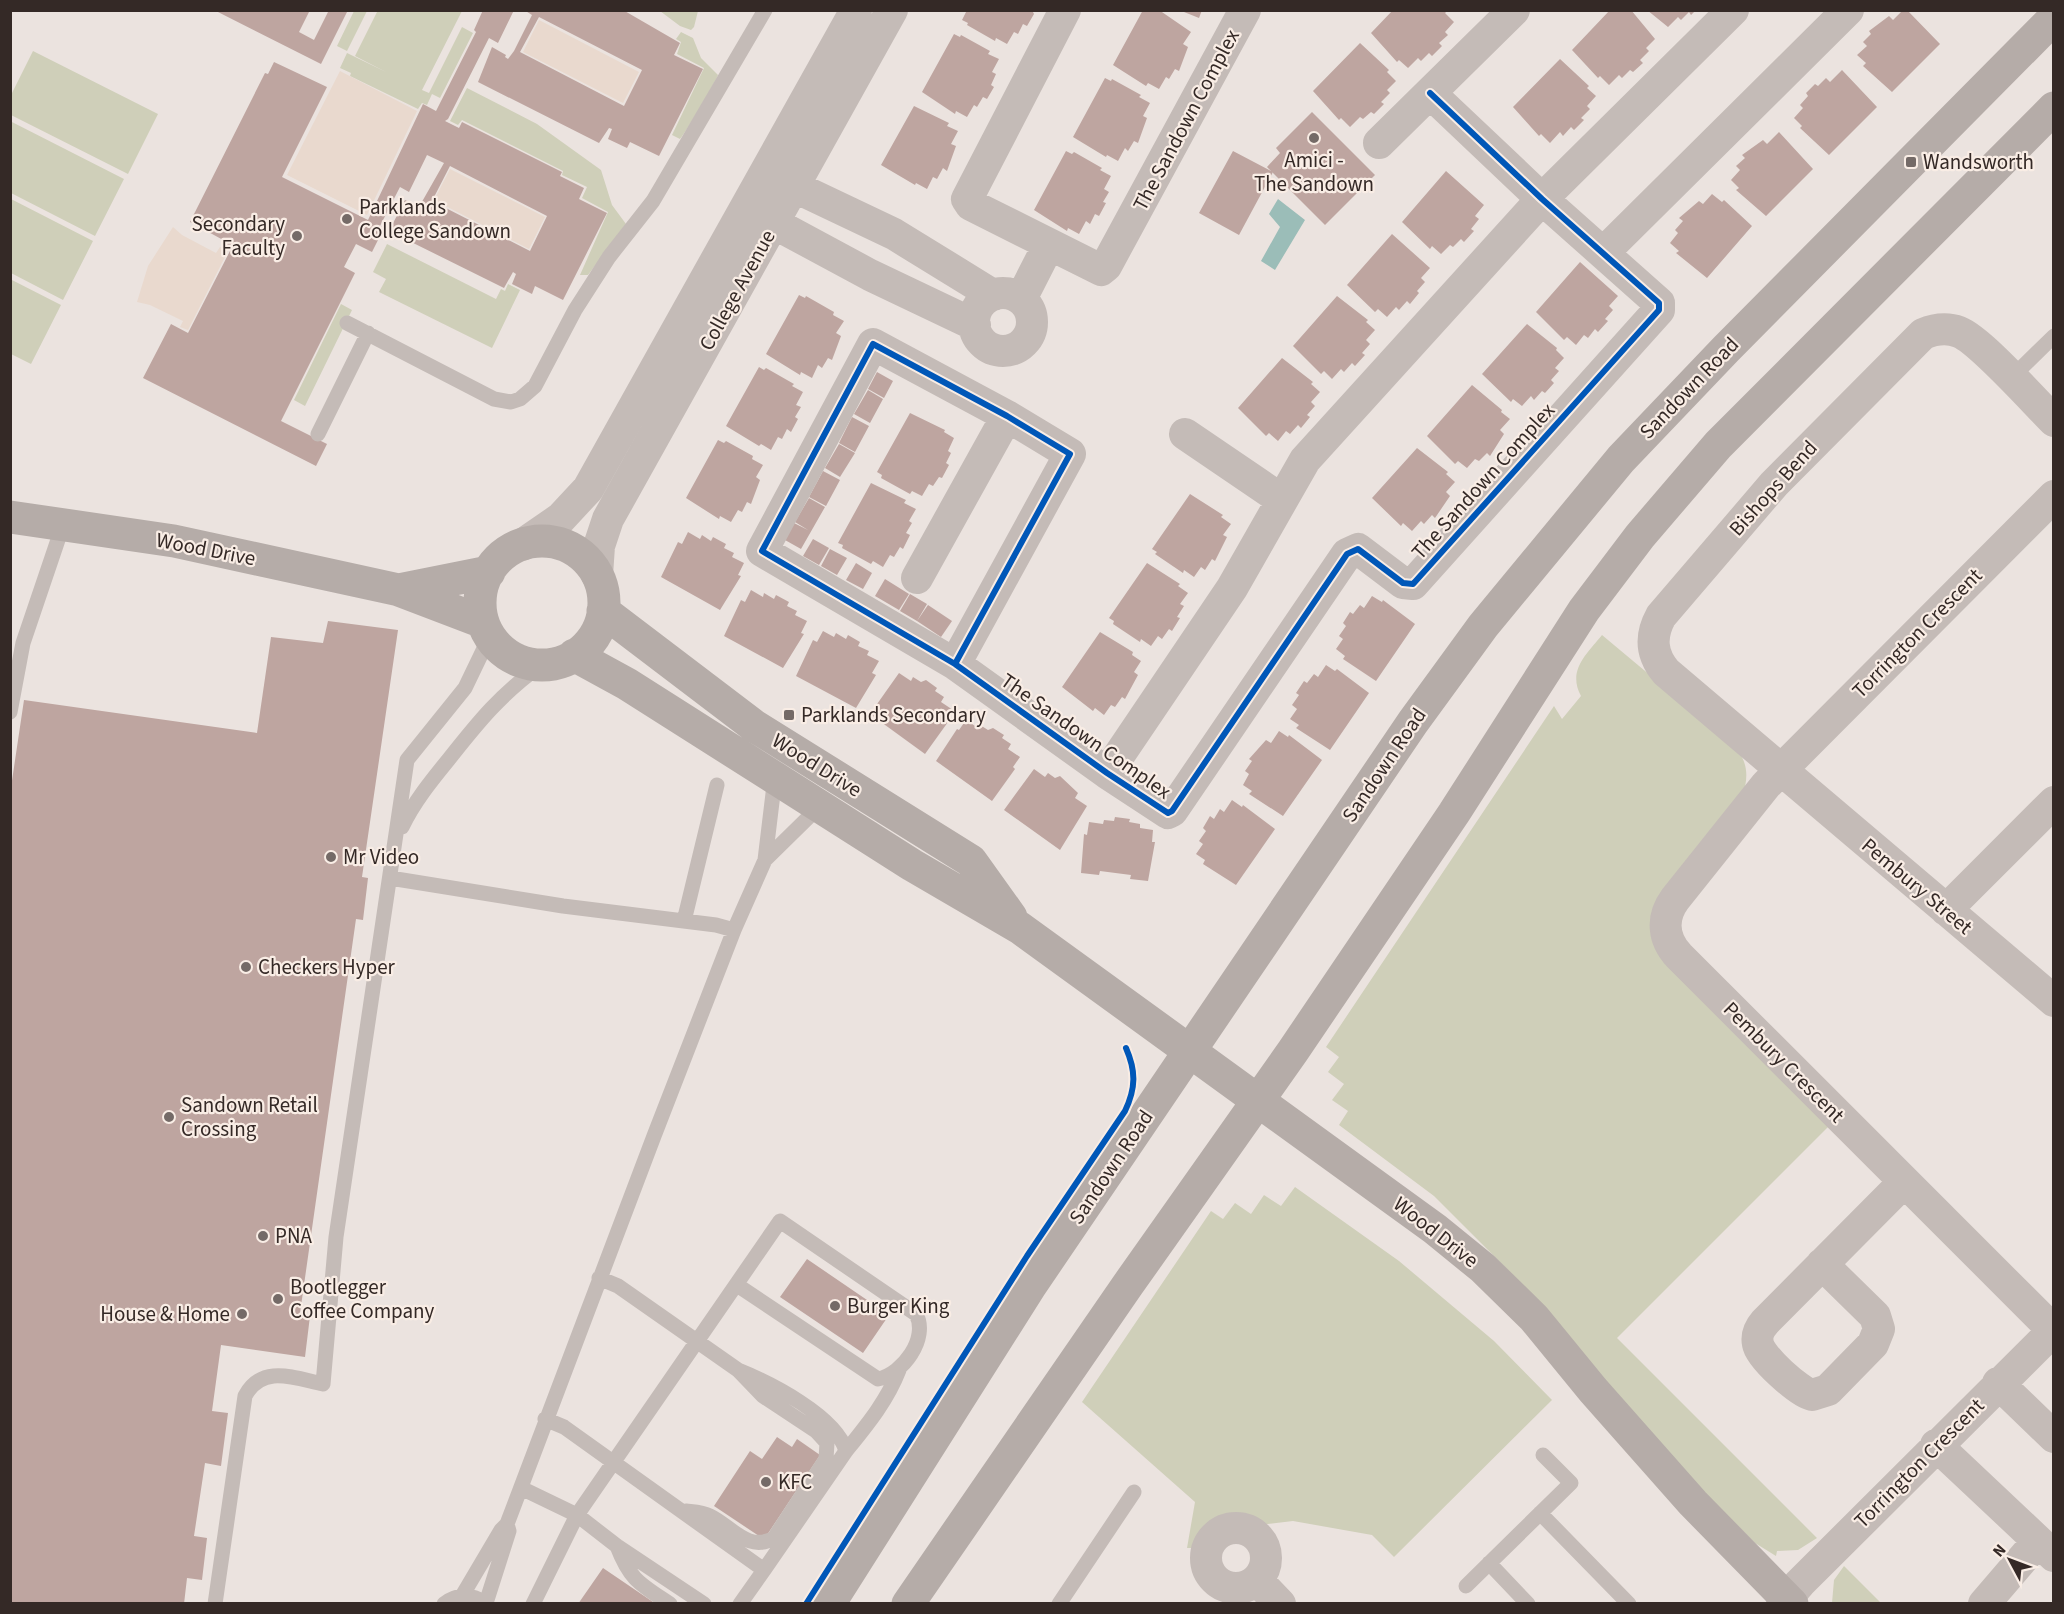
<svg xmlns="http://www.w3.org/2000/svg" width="2064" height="1614" font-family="'Source Sans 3',sans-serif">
	<rect width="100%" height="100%" fill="#ebe3df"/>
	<path fill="#cfcfb9" d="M378,10L462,11L422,90L429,93L462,27L473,33L440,98L432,94L427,105L422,103L418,109L350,76L351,73L340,68L347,53L386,72L355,56Z
		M354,11H367L347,51L337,46Z
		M660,11H698L694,27L691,30L680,26Z
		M681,32L693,38L701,58L718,75C715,83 683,137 680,139L672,135L704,68L677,54L681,42L676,39Z
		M33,51L158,114L128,174L11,115V95Z
		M467,88L537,124L601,170L612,205L626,224L588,275H580L608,212L582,198L587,187L562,175L563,171L462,120L458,125L450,121Z
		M10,121L124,179L95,236L11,193Z
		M11,199L93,241L63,300L11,273Z
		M387,244L496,299L501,289L505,291L508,284L520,290L492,348L379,292L386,279L373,272Z
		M10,279L61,305L31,364L11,354Z
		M341,304L352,310L305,406L294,400Z
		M1602,635L1730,742C1746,757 1750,772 1743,794L1657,904L1829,1126L1617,1338L1817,1538L1798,1550L1777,1551L1776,1556L1755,1543L1684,1472L1518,1280L1434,1196L1339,1125L1348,1111L1332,1100L1344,1084L1328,1072L1339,1057L1326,1047L1554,706L1562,719L1581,696C1567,670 1587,654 1602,635Z
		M1295,1187L1399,1261L1494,1341L1552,1400L1394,1557L1372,1535L1293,1521L1259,1525L1247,1520L1222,1521L1211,1527L1197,1548H1187L1195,1502L1082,1402L1211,1211L1223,1219L1235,1203L1251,1214L1264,1195L1281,1206Z
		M1844,1566L1881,1603H1832L1834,1580Z"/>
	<path fill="#e9d9ce" d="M539,20L639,72L623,103L523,52Z
		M340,71L417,111L367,215L287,175Z
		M450,169L545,217L529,249L434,200Z
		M173,227L182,235L216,253L220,247L228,251L188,330L180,327L183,321L150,305L137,302L148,266Z"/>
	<path fill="#9bbdb8" d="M1278,199L1305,220L1275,270L1261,261L1280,227L1269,214Z"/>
	<path fill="#bea5a0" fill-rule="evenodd" d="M214,10H310L299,32L314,40L329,10H348L321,64Z
		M483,10H514L498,43L489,38L448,119L445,121L459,128L462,122L562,172L560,176L584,188L579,199L607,213L563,300L535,286L532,294L512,284L516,274L513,272L504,288L389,231L405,200L419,207L444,163L427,155L409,192L400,187L380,226L384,228L372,252L356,244L344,267L355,273L281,421L327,444L316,466L143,378L171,324L188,333L231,249L223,245L225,241L190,222L265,73L268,74L274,62L327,87L282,177L368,220L423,104L436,111L476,32L474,30ZM450,166L547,216L530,251L432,201Z
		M524,10H623L680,43L674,55L703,69L659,156L630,142L627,148L608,139L612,129L609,128L599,143L478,82L492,47L506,55L505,57L508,59L514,51L532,15ZM539,17L642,70L624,106L520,52Z
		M967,10H1032L1034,14L1027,26L1023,24L1018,34L1014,32L1007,44L996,38L995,41L967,25L968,23L962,20Z
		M1143,10H1159L1191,32L1183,44L1188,47L1179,71L1175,69L1169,79L1166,77L1159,89L1148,83L1146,86L1113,65Z
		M1179,10H1202L1199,18Z
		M1393,10H1448L1445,13L1454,22L1445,32L1448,35L1439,43L1442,46L1432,56L1429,53L1421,61L1418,58L1408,68L1399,60L1397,62L1371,33Z
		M1610,10H1631L1655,39L1646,48L1649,51L1640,60L1643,63L1633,72L1630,70L1622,78L1619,75L1609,85L1600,76L1598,78L1572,50Z
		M1647,10H1696L1691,15L1689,12L1681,20L1678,17L1668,27Z
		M1903,10H1907L1940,44L1892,92L1863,66L1866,63L1857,55L1867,46L1863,42L1871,34L1869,31L1889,16L1893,20Z
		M954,34L960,37L961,35L990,51L988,54L999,59L992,72L996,74L991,85L994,87L987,99L983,97L977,107L974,105L967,117L956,111L955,114L922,92Z
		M1360,43L1389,70L1387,72L1396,81L1387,90L1390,93L1381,102L1384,104L1374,114L1371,112L1363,119L1360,117L1350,127L1341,118L1339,120L1313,91Z
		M1560,59L1589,86L1587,88L1596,96L1587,106L1590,109L1581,118L1584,120L1574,130L1571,127L1563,136L1560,132L1550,143L1541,134L1539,136L1513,107Z
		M1842,70L1877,107L1829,155L1800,128L1802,126L1794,118L1803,108L1800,105L1808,96L1806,93L1815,84L1818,86L1826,78L1830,82Z
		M1105,78L1111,81L1112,79L1141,95L1139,97L1150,103L1143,116L1147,118L1138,143L1134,141L1128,151L1125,148L1118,161L1107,155L1106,157L1073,137Z
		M914,106L949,123L947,126L958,131L951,144L956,146L947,171L943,168L937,179L933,177L927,189L916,183L915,185L881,165Z
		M1312,112L1375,175L1325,225L1267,167L1280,153L1276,148Z
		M1779,132L1813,169L1766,216L1736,190L1739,188L1731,180L1740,170L1736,166L1745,158L1742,155L1763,140L1767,144Z
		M1066,151L1072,154L1074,152L1102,168L1100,170L1111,176L1104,189L1109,192L1103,202L1106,203L1099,216L1095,214L1090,224L1086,221L1079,234L1068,228L1067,231L1034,210Z
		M1233,151L1273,172L1239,235L1199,213Z
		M1446,171L1484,205L1475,216L1479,219L1471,229L1474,231L1464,242L1461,239L1453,247L1450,245L1441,254L1432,246L1430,249L1402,222Z
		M1712,194L1722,202L1724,200L1752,226L1707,278L1676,253L1679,251L1670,243L1678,233L1675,230L1683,221L1679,218L1699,201L1703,204Z
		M1392,234L1430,268L1421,278L1425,282L1417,291L1419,293L1410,304L1407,301L1399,310L1396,307L1387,317L1378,309L1375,312L1347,285Z
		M1580,262L1618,296L1609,306L1613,310L1605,319L1608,321L1598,332L1595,329L1588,338L1584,335L1576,345L1567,337L1564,340L1536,312Z
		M799,295L805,298L806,296L834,312L833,315L844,321L836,333L841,336L832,360L828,358L822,368L818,365L812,378L801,372L800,375L766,354Z
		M1337,296L1368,320L1366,322L1375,330L1366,340L1370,344L1362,353L1365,355L1355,366L1352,363L1344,372L1341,369L1332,379L1324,371L1321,374L1293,346Z
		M1527,324L1557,348L1556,350L1564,358L1555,368L1559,371L1551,380L1554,383L1545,393L1542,391L1534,400L1531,396L1522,406L1513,399L1511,402L1482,374Z
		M1282,358L1313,382L1311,384L1320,392L1311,402L1315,406L1307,415L1310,417L1301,428L1298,425L1290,434L1286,431L1278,441L1269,433L1266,436L1238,408Z
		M759,367L764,370L766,368L794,384L792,386L803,392L796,405L801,407L795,417L798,419L791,432L787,429L782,439L778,437L771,450L761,444L759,446L726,426Z
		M877,372L893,381L884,398L868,389Z
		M1472,385L1502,410L1501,412L1510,419L1500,430L1504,434L1490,456L1487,453L1479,461L1475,459L1467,468L1458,461L1455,464L1427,436Z
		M868,390L883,399L870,423L854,414Z
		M910,413L945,430L944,432L954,438L948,451L951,453L946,463L949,465L942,478L939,477L933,486L929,484L922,496L912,491L910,494L881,478L882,475L877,472Z
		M852,417L869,426L855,452L839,443Z
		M718,440L724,443L726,441L753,456L752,459L763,465L756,477L760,480L751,504L747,502L742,512L738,510L731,522L720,516L719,519L686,498Z
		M839,444L855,453L840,477L825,468Z
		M1417,448L1448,472L1446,474L1455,482L1446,492L1450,496L1435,518L1432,515L1424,524L1421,521L1412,531L1403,523L1401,526L1372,498Z
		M823,471L840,480L826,506L809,497Z
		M871,483L906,500L904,503L916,509L909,521L912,523L906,533L910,535L903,549L900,547L894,557L890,555L883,567L873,561L871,564L842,548L843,545L838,543Z
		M1190,494L1223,515L1221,517L1231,524L1223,535L1227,537L1215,561L1212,559L1205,570L1201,567L1194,577L1184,570L1183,573L1155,554L1157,552L1152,549Z
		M809,498L825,507L801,549L785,540L794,523L808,530L795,522Z
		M688,532L700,539L702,535L711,541L713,537L726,544L724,548L734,553L732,557L744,563L738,575L741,576L720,610L661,577L678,542L682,544Z
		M813,539L829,548L819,565L803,556Z
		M830,549L847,558L837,575L821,566Z
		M856,563L872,573L863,589L846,580Z
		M1147,563L1180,584L1178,586L1188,593L1180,604L1184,606L1177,617L1180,618L1172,631L1169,629L1162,639L1158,636L1151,646L1141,639L1140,642L1113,624L1114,621L1109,618Z
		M885,579L909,594L899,610L875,596Z
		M751,590L763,597L764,593L774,599L776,595L789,602L787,606L797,611L795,615L807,621L801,633L804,634L783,668L724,636L741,600L745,602Z
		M910,594L927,604L917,621L900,611Z
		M1372,596L1382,602L1383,600L1415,624L1376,681L1343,659L1345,656L1336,649L1343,639L1339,636L1346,626L1343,623L1350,612L1353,614L1360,605L1364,608Z
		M928,605L952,621L941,637L917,621Z
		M328,621L398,630L362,877L368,878L363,920L356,919L300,1313L310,1316L305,1357L221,1345L212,1411L228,1413L221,1466L205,1463L194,1536L207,1538L202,1580L187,1578L184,1604H10V794L24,700L257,733L271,637L323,643Z
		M823,631L834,637L836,633L846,639L848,635L860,642L858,646L869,651L867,655L879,661L872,673L876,675L856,708L796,676L813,640L817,642Z
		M1100,632L1133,652L1132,655L1141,661L1134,672L1138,675L1125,699L1122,697L1115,707L1111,705L1104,715L1095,708L1093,711L1062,687Z
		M1326,665L1335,671L1337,669L1369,693L1330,750L1296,728L1299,725L1290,719L1297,709L1292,705L1299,695L1296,693L1304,681L1307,683L1314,674L1318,677Z
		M899,673L911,681L913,677L921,682L926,680L937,688L935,691L944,697L941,702L953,710L946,720L948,722L925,754L870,714Z
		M966,720L978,728L980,725L988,730L993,728L1004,735L1002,738L1011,744L1008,749L1020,757L1013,767L1015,769L992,801L936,761L957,729L959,730Z
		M1279,731L1288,737L1289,735L1322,760L1283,816L1249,794L1252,791L1243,785L1249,774L1245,771L1252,761L1249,759L1266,740L1271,743Z
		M1034,769L1045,777L1048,773L1055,778L1060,776L1078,793L1075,798L1087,806L1060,850L1004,810Z
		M1232,800L1242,807L1243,805L1275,829L1236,885L1203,864L1205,860L1196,854L1203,844L1199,841L1206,831L1203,828L1210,816L1214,819L1220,809L1224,812Z
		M1115,817L1130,819L1129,822L1140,824V828L1153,830L1152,842H1155L1148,881L1130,879L1131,875L1100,871L1099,875L1081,873L1084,834L1087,835L1089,822L1103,824L1104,820L1114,821Z
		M807,1259L889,1315L863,1353L780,1297Z
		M777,1437L792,1447L797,1439L820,1455L767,1535L759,1536L714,1506L750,1451L762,1459Z
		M603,1568L656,1604H578Z"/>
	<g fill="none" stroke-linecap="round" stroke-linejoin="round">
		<path stroke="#c4bbb7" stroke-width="15" d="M347,323L494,399L511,402L520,399L535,386L575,310L609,257L653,201L765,10
			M2011,378L2054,336
			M318,434L368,333
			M10,712L23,643L63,525
			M402,827C414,802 431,781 449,759C479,721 501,694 541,665
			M765,860L821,805
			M390,878L563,906L716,925L734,930
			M684,921L717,785
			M599,1278L618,1286L738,1370L763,1396L816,1431L827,1443L826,1459L774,1538C748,1553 731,1526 710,1516C702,1512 695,1512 686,1511
			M545,1419L564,1427L764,1570L846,1451C836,1416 770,1383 738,1370
			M846,1451C867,1425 887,1401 899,1370
			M521,1488L577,1515L617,1546L704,1604
			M1540,1513L1629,1604
			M617,1546C630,1580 640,1584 670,1604
			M1489,1563L1528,1604
			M1466,1586L1571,1483L1543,1455
			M462,1596L501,1530L507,1524L654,1136L734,930L765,860L775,777
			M486,1603L509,1531L507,1524
			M215,1604L245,1396C262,1364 294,1378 323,1384L336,1237L407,760L465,688L490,636
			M444,1604C458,1593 472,1594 487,1604
			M533,1604L577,1515L780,1221L916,1314C929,1338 903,1374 878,1379L737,1285
			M740,1604L764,1570
			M1059,1604L1134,1492"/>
		<path stroke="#c4bbb7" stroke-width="32" d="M1065,10L967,199L971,205L1101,270L1106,266L1245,10
			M1379,143L1514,10
			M774,177L894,234L993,295
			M757,214L870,275L975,325
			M1603,253L1848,10
			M974 322a29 29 0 1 1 58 0a29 29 0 1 1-58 0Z
			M1021,299L1048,246
			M2054,421C2034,401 1980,340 1959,332C1946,327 1935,329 1923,334L1774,484L1661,616C1650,636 1651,654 1666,672L2054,1001
			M1185,434L1282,500
			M522,545L561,518L588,489L856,10
			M597,575L599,546L608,519L892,10
			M917,578L1007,416
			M955,664L1070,454L1007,416L873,344L762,551L955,664L1107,773L1168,813L1172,811L1347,554L1358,549L1403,583L1413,584L1659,310V303L1542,199L1430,93
			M1107,773L1232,588L1305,460L1542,199L1733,10
			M1946,910L2054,802
			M1822,1264L1875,1316L1879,1329L1873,1344L1828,1390L1812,1395C1799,1392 1760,1357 1758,1344C1756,1335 1759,1329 1765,1322L1904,1182
			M2053,1330L1679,956C1663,939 1661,918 1675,899L1766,785L2054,496
			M1998,1383L2054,1437
			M1936,1445L2054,1556
			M1206 1558a30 30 0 1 1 60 0a30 30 0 1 1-60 0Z
			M1257,1580L1280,1604
			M1782,1604L1800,1583L2054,1330
			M1984,1604L2038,1541"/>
		<path stroke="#b5aca8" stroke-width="33" d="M10,517L174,541L399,590L483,622
			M480 603a62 62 0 1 1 124 0a62 62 0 1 1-124 0Z
			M399,590L489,572
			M603,611L753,725L971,861L1011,917
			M574,655L627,684L912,865L1020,928L1435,1229L1483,1268L1534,1318L1593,1390L1693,1503L1792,1604
			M829,1604L1031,1285L1413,722L1483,626L1621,459L1726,349L2054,18
			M908,1604L1127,1286L1293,1051L1454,813L1584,610L1640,536L1718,445L2054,108"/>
		<defs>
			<path id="cycleway" d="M955,664L1070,454L1007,416L873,344L762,551L955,664L1107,773L1168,813L1172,811L1347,554L1358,549L1403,583L1413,584L1659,310V303L1542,199L1430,93
				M806,1604L1027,1256L1125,1111C1136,1088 1136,1071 1126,1048"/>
		</defs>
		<use href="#cycleway" stroke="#f9ede5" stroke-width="10"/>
		<use href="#cycleway" stroke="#0057b8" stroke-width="6"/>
	</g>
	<g fill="#746a67" stroke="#f9ede5" stroke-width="2">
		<circle cx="1314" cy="138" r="6"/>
		<rect x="1905" y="156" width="12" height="12" rx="3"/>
		<circle cx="347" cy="219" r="6"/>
		<circle cx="297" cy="236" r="6"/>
		<rect x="783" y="709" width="12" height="12" rx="3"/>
		<circle cx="331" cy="857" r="6"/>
		<circle cx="246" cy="967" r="6"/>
		<circle cx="169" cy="1117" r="6"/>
		<circle cx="263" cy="1236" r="6"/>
		<circle cx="278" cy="1299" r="6"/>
		<circle cx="835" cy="1306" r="6"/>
		<circle cx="242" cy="1314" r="6"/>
		<circle cx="766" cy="1482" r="6"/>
	</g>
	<g text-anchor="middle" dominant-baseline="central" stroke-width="4.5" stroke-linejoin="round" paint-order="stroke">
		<g font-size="21" fill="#342926" stroke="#f9ede5">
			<text transform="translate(1186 120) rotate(-62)">The Sandown Complex</text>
			<text transform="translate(737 290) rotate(-61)">College Avenue</text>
			<text transform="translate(1689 388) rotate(-46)">Sandown Road</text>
			<text transform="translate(1483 481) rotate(-48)">The Sandown Complex</text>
			<text transform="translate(1773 488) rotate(-48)">Bishops Bend</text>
			<text transform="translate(206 549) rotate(11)">Wood Drive</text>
			<text transform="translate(1917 633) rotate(-45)">Torrington Crescent</text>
			<text transform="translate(1086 736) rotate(35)">The Sandown Complex</text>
			<text transform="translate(817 765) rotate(32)">Wood Drive</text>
			<text transform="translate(1384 765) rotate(-56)">Sandown Road</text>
			<text transform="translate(1917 886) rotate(40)">Pembury Street</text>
			<text transform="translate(1784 1062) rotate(45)">Pembury Crescent</text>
			<text transform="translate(1111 1167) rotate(-56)">Sandown Road</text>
			<text transform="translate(1436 1232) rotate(38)">Wood Drive</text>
			<text transform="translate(1919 1463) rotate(-45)">Torrington Crescent</text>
		</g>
		<g font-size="21" fill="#342926" stroke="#f9ede5" text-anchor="start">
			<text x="1314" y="160" text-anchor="middle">Amici -<tspan x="1314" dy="24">The Sandown</tspan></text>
			<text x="1923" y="162">Wandsworth</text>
			<text x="359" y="207">Parklands<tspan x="359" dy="24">College Sandown</tspan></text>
			<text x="285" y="224" text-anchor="end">Secondary<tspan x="285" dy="24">Faculty</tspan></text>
			<text x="801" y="715">Parklands Secondary</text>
			<text x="343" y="857">Mr Video</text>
			<text x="258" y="967">Checkers Hyper</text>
			<text x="181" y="1105">Sandown Retail<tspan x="181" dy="24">Crossing</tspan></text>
			<text x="275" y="1236">PNA</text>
			<text x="290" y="1287">Bootlegger<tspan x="290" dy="24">Coffee Company</tspan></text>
			<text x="847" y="1306">Burger King</text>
			<text x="230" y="1314" text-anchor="end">House &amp; Home</text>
			<text x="778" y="1482">KFC</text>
		</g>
	</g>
	<rect width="2064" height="1614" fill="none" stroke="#342926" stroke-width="24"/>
	<g transform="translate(2010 1560) rotate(311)" stroke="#f9ede5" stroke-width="4.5" paint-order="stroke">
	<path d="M0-4.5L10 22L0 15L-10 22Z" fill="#342926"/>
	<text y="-9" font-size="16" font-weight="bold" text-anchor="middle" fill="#342926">N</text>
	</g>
</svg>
